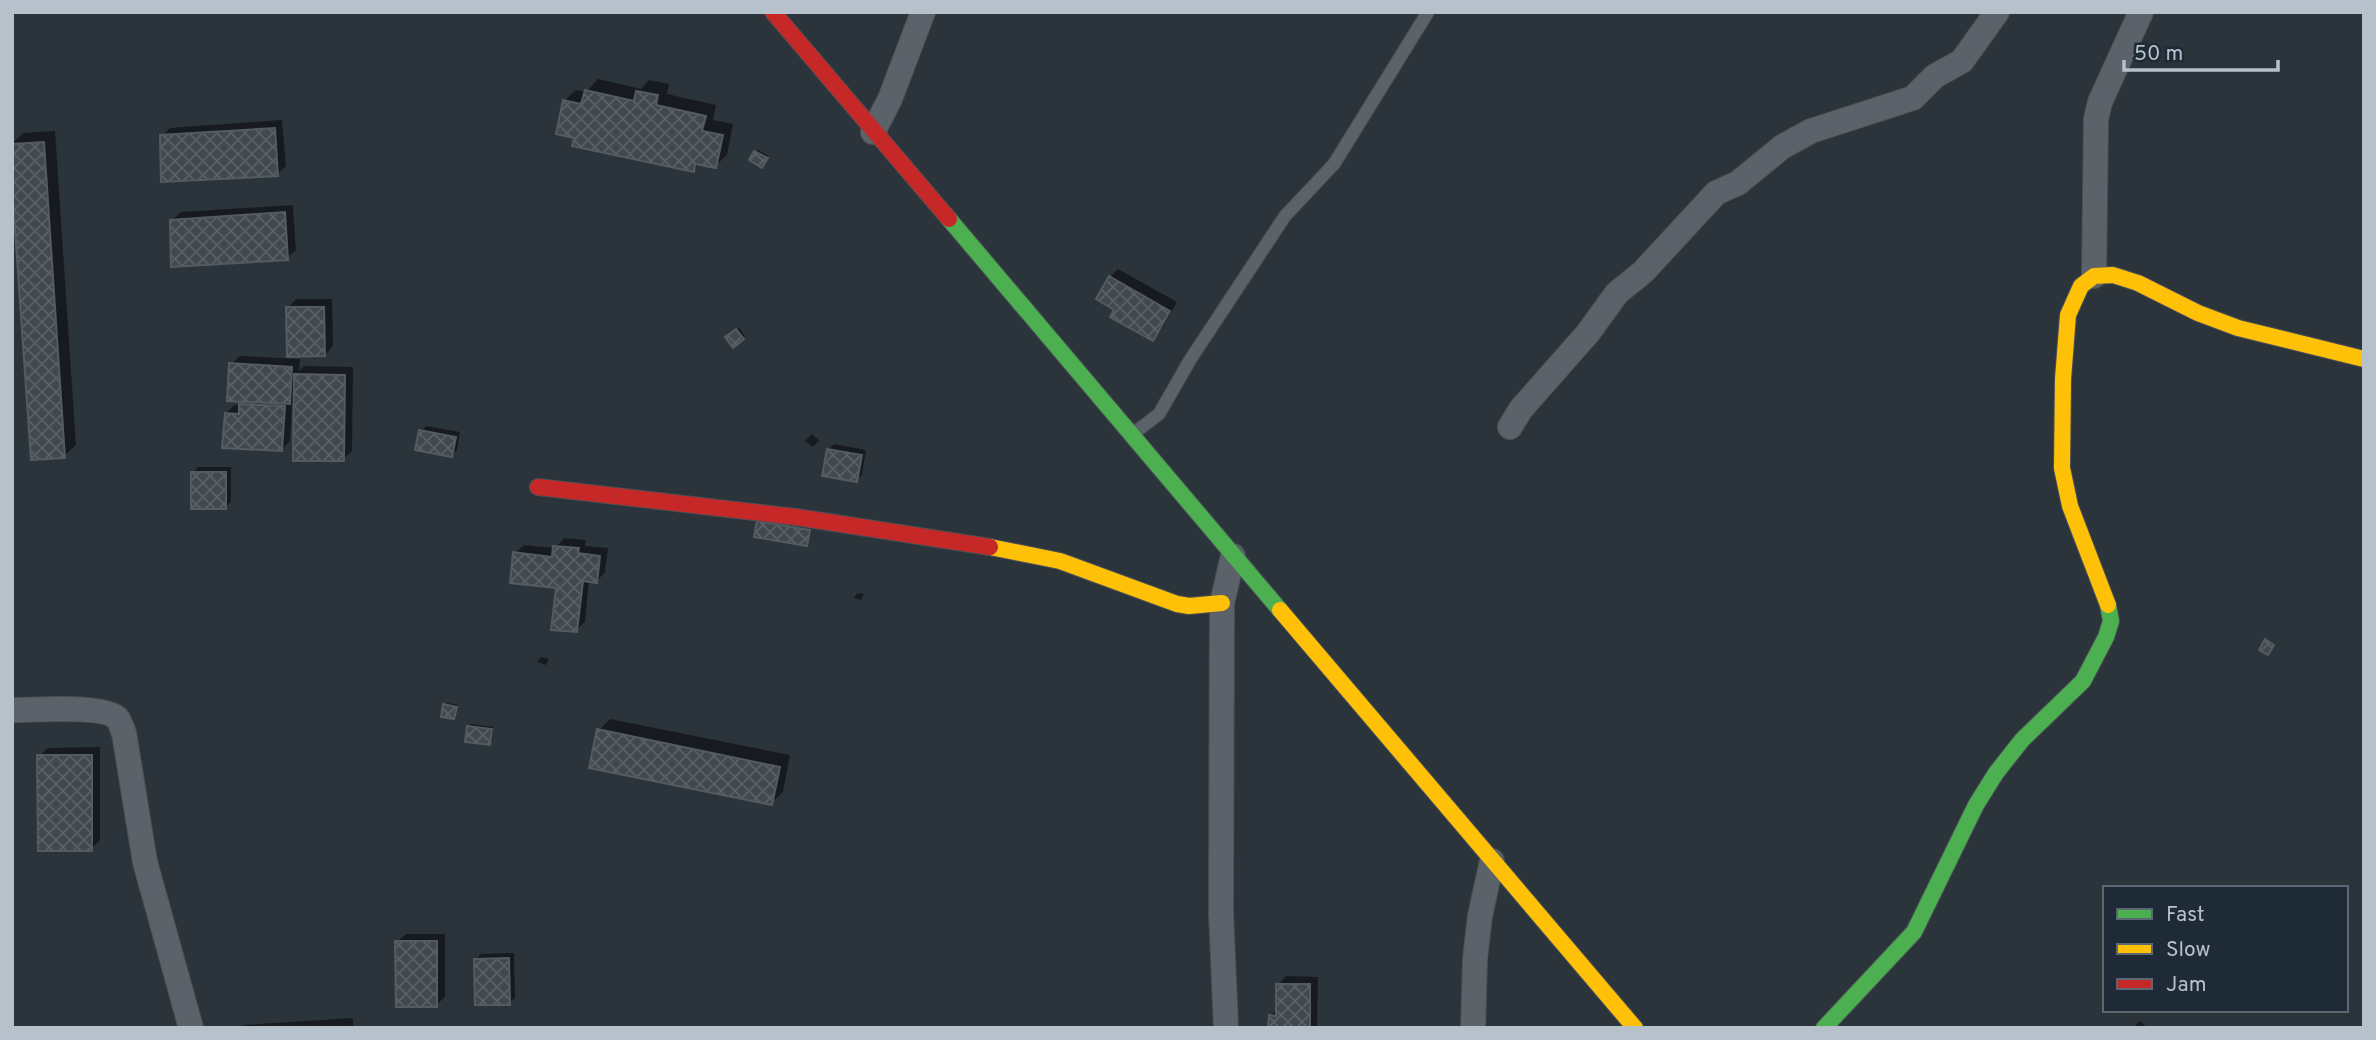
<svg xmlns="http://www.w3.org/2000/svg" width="2376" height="1040" font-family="Overpass,sans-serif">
	<defs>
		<pattern id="building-cross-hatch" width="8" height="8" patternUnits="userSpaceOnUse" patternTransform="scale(1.75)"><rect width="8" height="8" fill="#41484e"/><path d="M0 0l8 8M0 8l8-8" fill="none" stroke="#5a6166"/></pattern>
	</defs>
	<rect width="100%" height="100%" fill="#2b343b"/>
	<path fill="#0007" d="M598,79L641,89L649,80L669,84L667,94L716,105L713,120L733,124L727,155L715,166L700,163L693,170L576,137L564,101L576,90L586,92Z
		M282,120L286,166L277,174L162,136L170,128Z
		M55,131L76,445L64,456L12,160V144L23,133Z
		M758,150L769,156L764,163L751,159Z
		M293,205L296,250L287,258L172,220L181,212Z
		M1118,269L1177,302L1161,330L1153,339L1117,309L1110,277Z
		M296,299H332L333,346L325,355L288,308Z
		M739,328L745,336L733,345L727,337Z
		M240,356L300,359L299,371L304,366L353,367L352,451L343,459L295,403H292L290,441L281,450L226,413L235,405H240L245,400L231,364Z
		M426,426L460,432L457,450L452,455L421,431Z
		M812,434L819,440L813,447L805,441Z
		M834,444L866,450L862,475L856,480L828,450Z
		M198,467H231V502L225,507L193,473Z
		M564,538L586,540L585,546L608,548L605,572L597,581L589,580L585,622L576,630L558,586L515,553L524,545L555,548Z
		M857,593L864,594L861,600L854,598Z
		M541,657L549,659L546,665L537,662Z
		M447,703L458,705L454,717L445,705Z
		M610,719L790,755L783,792L771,803L599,730Z
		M471,724L493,727L492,741L489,743L469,726Z
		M100,747V840L91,849L39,756L48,748Z
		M12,795L14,841L12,842Z
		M406,934H445V997L436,1005L397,942Z
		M514,953L515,998L509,1003L476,959L481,954Z
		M1286,976L1318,977L1317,1028H1270V1016L1278,1009V985Z
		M353,1018V1028H242L244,1025Z
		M2140,1021L2148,1028H2133Z"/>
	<path fill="url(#building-cross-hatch)" stroke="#535c62" stroke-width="2" d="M585,90L634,101L636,91L658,95L656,105L706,116L702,131L723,135L716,168L695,164L694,172L572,146L574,138L556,134L563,100L581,104Z
		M275,128L278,176L161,182L160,135Z
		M44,142L65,458L31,460L12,186V144Z
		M754,151L768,158L762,168L749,160Z
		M285,212L288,260L171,267L170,220Z
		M1109,276L1170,311L1153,341L1110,317L1114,310L1096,299Z
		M286,307H324L325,356L287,357Z
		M736,329L744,339L733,348L725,337Z
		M229,363L292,367L290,404L227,401Z
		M294,374L345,375L344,461H293Z
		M239,404L285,406L282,451L222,448L225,413L239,414Z
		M419,430L456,437L452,457L415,450Z
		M827,449L862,455L857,482L822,476Z
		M191,472H226V509H191Z
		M757,521L810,530L807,546L754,537Z
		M553,546L579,548L578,553L600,556L597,583L583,581L577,632L551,630L556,588L510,583L513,552L552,557Z
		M2265,639L2274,645L2268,655L2259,650Z
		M443,704L457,707L454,719L441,717Z
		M467,726L492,729L490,745L465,742Z
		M597,729L780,767L772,805L589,768Z
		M37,755H92V851H38Z
		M395,941H437V1007H396Z
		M509,958L510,1005H475L474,959Z
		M1276,984H1310V1028H1268L1269,1015L1276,1016Z"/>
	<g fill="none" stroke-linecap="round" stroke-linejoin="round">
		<defs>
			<path id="lane" d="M1134,433L1159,414L1190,360L1285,216L1334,164L1428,12"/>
			<path id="street" d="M873,132L890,99L923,12
				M2094,276L2096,119L2100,102L2141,12
				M1510,427L1521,409L1588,333L1617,293L1643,272L1716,193L1738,183L1782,147L1811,131L1913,98L1935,76L1962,61L1997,12
				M12,710C33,710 104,705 117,718C120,721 122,729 124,733L145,862L191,1028
				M1226,1028L1221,912L1222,603L1233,556
				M1473,1028L1475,959L1480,916L1492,861"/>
			<path id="fast" d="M949,219L1280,610
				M1824,1028L1914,932L1976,805L1996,773L2022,740L2083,681L2106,637L2111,621L2108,605"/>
			<path id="slow" d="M990,547L1060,561L1177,604L1189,606L1222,603
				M2108,605L2070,506L2062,468L2063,379L2068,315L2081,286L2094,276L2113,275L2138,283L2198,313L2238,328L2364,359
				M1280,610L1635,1028"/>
			<path id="jam" d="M773,12L949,219
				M538,487L796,517L990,547"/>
		</defs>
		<use href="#lane" stroke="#495055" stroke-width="14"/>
		<use href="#street" stroke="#495055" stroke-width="26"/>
		<use href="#fast" stroke="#495055" stroke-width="18"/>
		<use href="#slow" stroke="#495055" stroke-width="18"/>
		<use href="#jam" stroke="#495055" stroke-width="18"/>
		<use href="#lane" stroke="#5c6269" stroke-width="12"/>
		<use href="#street" stroke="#5c6269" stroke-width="24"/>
		<use href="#fast" stroke="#4caf50" stroke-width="16"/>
		<use href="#slow" stroke="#ffc107" stroke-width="16"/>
		<use href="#jam" stroke="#c62828" stroke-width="16"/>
	</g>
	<rect width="2376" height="1040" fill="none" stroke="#b6c1cb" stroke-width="28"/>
	<rect x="2103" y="886" width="245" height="126" fill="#1e2b36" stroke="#5b6772" stroke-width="2"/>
	<rect x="2117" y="909" width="35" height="10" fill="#4caf50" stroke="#5b6772" stroke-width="2"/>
	<text x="2166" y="921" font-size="21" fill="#b6c1cb">Fast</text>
	<rect x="2117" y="944" width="35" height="10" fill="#ffc107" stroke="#5b6772" stroke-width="2"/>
	<text x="2166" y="956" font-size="21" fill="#b6c1cb">Slow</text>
	<rect x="2117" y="979" width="35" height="10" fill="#c62828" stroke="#5b6772" stroke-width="2"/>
	<text x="2166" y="991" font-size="21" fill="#b6c1cb">Jam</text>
	<path d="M2124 60v10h154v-10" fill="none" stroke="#b6c1cb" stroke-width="3.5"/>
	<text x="2134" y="60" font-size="21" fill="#b6c1cb" stroke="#1e2b36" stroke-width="5" paint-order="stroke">50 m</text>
</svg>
